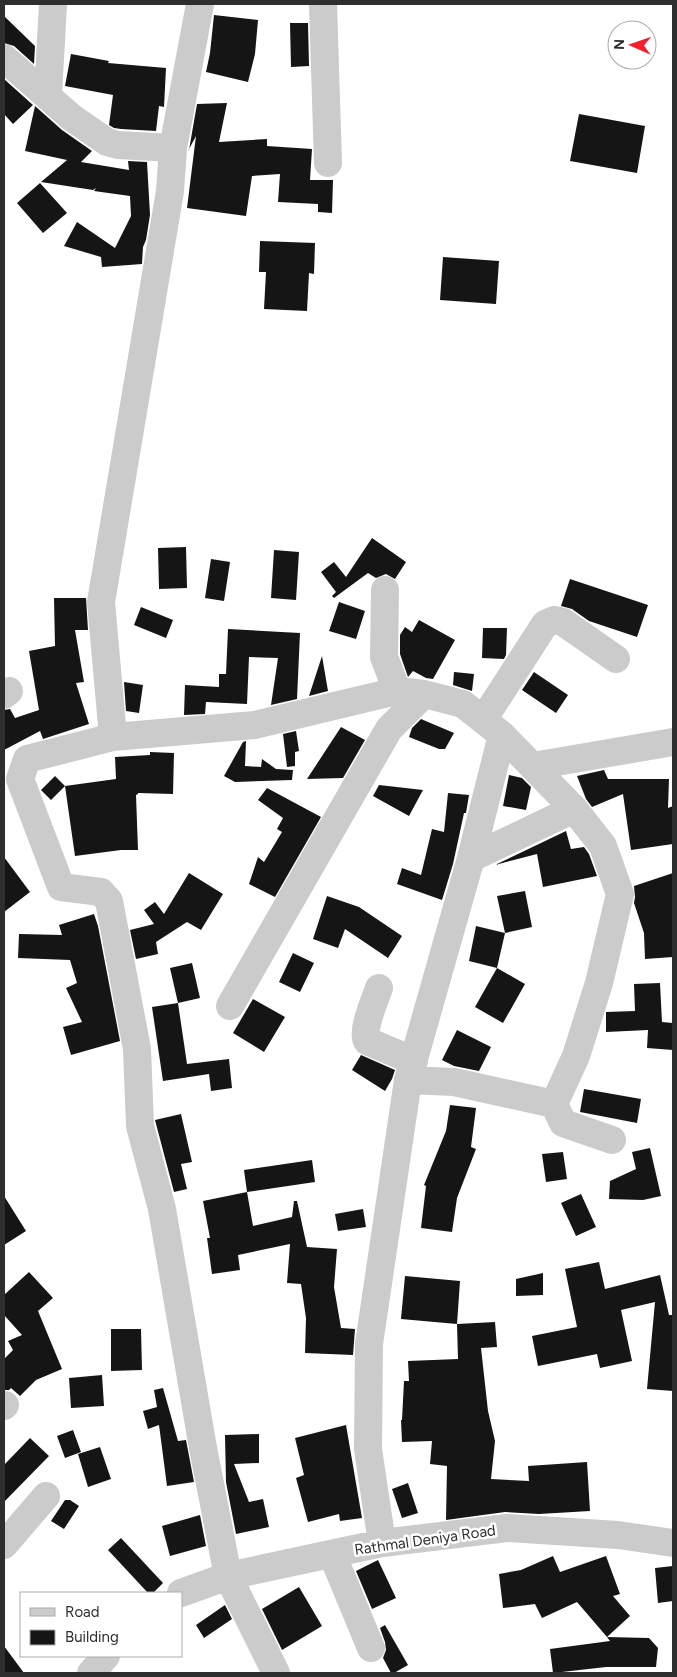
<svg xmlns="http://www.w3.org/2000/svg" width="677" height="1677" font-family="Figtree,sans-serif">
	<rect width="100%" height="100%" fill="#fff"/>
	<path fill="#151515" d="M214,15L258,20L255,54L248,82L206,72L210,53Z
		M4,16L35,46L34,64L14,46L4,43Z
		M290,23H308L309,66L291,67Z
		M71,54L109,61L108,63L166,68L164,107L159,106L156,131L121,129L114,128L109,125L113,95L65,86Z
		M4,79L33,105L13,124L4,114Z
		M227,103L219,142L267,139V146L312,149L310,180H333L332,213L318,212V204L278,202L280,174L252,176L246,216L187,208L196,136L188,151L189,150L197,104Z
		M35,106L62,130L92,151L81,162L129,170L128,161L147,162L150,215L146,240L143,247L142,264L102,267L101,257L64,246L77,222L115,248L131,216L130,196L94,191L96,188L93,190L41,182L67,160L25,151Z
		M579,114L645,126L637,173L570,161Z
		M40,183L67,213L43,233L17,203Z
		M260,241L315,243L314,274L309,273L307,311L264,309L266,272H259Z
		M443,257L499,261L496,304L440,300Z
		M372,538L406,562L395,579L386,574L376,578L368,573L334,598L332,596L336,592L321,572L334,562L346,577Z
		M186,547L187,588L159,589L158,548Z
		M274,550L299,552L296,600L271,598Z
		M211,559L230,562L224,601L205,598Z
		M570,579L648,605L637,637L589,621L572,609L561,606Z
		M54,598H86L88,630H75L84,682L76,683L89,724L43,739L40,731L4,750V710L10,709L15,718L39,710L29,651L55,646Z
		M339,602L365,611L356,639L329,631Z
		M141,607L173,620L166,638L134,625Z
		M419,620L455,640L433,679L426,678L413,671L408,677L400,654V635L405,627L412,632Z
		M483,628H507L506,655L504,659L482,658Z
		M228,629L300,633L297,699L271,705L278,658L249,657L247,704L206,702L205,714L184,715L185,685L219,687V674H226Z
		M322,656L328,691L309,696Z
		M454,672L474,674L472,691L453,685Z
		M534,672L568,695L556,713L522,690Z
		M124,682L143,685L139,713L126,711Z
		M421,719L454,733L445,749H439L409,737L412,728Z
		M341,727L365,740L343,778L307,779Z
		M296,731L299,751L295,752V766L287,767L283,734Z
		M246,741L245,766L261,767L262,759L276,769L293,770L292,780L235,782L224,776L243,742Z
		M150,752L174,753L173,794L138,793V794L136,795L138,850H121L75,856L65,786L116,779L115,757L150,755Z
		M604,770L608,779H669L668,808L673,806V844L631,850L623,794L592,807L586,799L577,776Z
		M509,775L522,778L531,787L526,810L503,806Z
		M55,776L65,786L51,800L41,790Z
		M379,785L423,790L409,816L373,796Z
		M267,788L321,817L275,897L249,884L258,857L264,862L282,832L277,829L283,818L258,800Z
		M448,793L469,795L466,813H464L453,864L442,900L397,884L402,868L421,875L432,829L444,832Z
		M566,831L571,849L584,847L589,854L597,876L543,887L537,854L495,865Z
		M4,857L30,892L4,912Z
		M189,873L223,894L201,930L187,922L156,942L158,954L136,959L130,930L154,924L144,910L155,902L164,914Z
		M673,873V957L645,959L644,933L634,903L635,897L634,886Z
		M525,891L532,927L505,933L497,896Z
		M327,896L359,907L402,936L388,958L345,929L338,948L313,939Z
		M94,914L98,926L120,1041L71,1055L63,1027L82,1022L66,988L77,983L70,960L18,958L19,934L62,935L59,925Z
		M476,926L505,933L497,968L469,961Z
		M293,953L314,963L300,992L279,982Z
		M192,963L200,998L178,1003L170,968Z
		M497,968L525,984L503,1023L475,1007Z
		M660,983L662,1022L673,1023V1050L647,1048L648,1030L606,1032V1012L635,1011L634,984Z
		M253,999L285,1017L264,1052L233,1033Z
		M178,1003L187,1064L229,1059L232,1088L211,1091L209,1074L163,1081L152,1007Z
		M457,1030L491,1047L479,1071L454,1066L442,1060Z
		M361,1055L395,1070L392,1079L385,1091L352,1070Z
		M584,1089L641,1099L637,1123L580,1112Z
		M450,1105L476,1108L471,1147L476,1149L457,1198L452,1232L421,1228L426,1186L424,1185L446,1131Z
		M181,1114L192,1162L181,1164L187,1189L174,1192L155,1120Z
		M650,1148L661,1196L643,1200L609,1199L610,1181L636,1169L632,1152Z
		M563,1152L567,1179L546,1182L542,1154Z
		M312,1160L315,1182L247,1192L244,1170Z
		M247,1192L253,1226L292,1217L294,1201H297L307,1247L337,1249L334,1287L341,1328L355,1329L353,1355L305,1353L306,1318L301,1284L287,1283L290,1244L238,1255L240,1270L212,1274L207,1238H210L203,1201Z
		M581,1194L596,1227L576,1236L561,1203Z
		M4,1196L26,1231L4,1245Z
		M363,1209L366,1227L338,1231L335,1214Z
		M599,1262L605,1289L660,1275L669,1315H673V1391L647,1389L655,1302L621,1310L632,1361L600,1368L597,1354L538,1366L532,1336L577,1327L565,1269Z
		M29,1272L53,1298L38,1311L62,1369L36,1380L20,1396L11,1388L9,1390H4V1359L13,1350L8,1341L22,1335L4,1315V1295Z
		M543,1273V1295L516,1296V1279Z
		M405,1276L460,1281L457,1324L401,1319Z
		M495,1322L497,1347L481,1348L488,1411L495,1441L491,1479L529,1481L528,1466L587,1462L590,1511L539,1514L505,1512L446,1520L447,1466L430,1464L432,1441L402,1442L401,1420H402L404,1381H409L408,1361L458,1359L457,1324Z
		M111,1329H141L142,1370L111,1371Z
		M102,1375L104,1406L71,1408L69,1378Z
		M163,1388L178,1441L186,1440L194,1482L167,1486L159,1425L148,1429L143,1411L157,1407L154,1390Z
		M346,1425L362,1518L340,1521L339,1514L308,1522L296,1478L304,1475L295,1438Z
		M73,1430L81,1452L65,1458L57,1436Z
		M259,1434V1463L234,1464L249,1502L263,1499L269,1527L236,1534L226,1482L225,1435Z
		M30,1438L49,1456L4,1502V1465Z
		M100,1447L111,1479L88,1487L78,1454Z
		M408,1483L418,1513L402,1518L392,1489Z
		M65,1500H70L79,1506L64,1529L51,1521Z
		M200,1515L206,1546L170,1556L162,1526Z
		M121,1538L163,1583L153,1593H148L108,1550Z
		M553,1556L560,1572L606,1556L620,1594L613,1596L630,1616L607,1637L577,1602L542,1618L535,1604L503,1608L499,1574L521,1570Z
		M378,1560L396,1598L372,1609L356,1571Z
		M673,1566V1601L658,1603L655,1568Z
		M299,1587L322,1626L282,1650L262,1609Z
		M225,1605L232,1619L204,1638L196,1625Z
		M385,1625L408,1665L394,1673H391L383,1658L386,1650L385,1642L380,1628Z
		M607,1637L649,1638L658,1648L656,1667H606L553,1673L550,1649L610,1641Z
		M4,1646L24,1673H4Z"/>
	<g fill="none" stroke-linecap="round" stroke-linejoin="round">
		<path stroke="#cbcbcb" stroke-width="28" d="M200,4L173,148L170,191L101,602L113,737L27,759L20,779L61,887L101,892L109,901L137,1049L140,1126L162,1209L203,1448L228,1576L276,1673
			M323,4L328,163
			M4,58L71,117L107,142L118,145L173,148
			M48,95L53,4
			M385,590L384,657L397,691
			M4,695L9,691
			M483,720L545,624L554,620L563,622L616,659
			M113,737L255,725L397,691L424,694L463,704L502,735L471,858L408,1080L369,1344L368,1449L382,1543
			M533,766L673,742
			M471,858L574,809
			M379,988C375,1000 361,1031 367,1041L414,1061
			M230,1006L389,729L424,694
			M408,1080L454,1082L554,1104L576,1056L599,983L620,894L603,846L574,809L502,735
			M554,1104L563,1123L612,1140
			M4,1406L5,1405
			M4,1545L46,1496
			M332,1554L371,1648
			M181,1593L228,1576L382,1543L507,1528L618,1535L673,1543
			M91,1673L106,1656"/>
	</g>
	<g text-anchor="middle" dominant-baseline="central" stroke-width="5" stroke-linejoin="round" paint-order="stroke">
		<g font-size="15" fill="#2e2e2e" stroke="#fff">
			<text transform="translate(425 1540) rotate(-8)">Rathmal Deniya Road</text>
		</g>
	</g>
	<rect width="677" height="1677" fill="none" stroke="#2e2e2e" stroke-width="10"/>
	<rect x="20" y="1592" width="162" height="65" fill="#ffffff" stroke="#ababab"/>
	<rect x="30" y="1608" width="25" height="8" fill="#cbcbcb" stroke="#ababab"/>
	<text x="65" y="1617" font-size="15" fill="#2e2e2e">Road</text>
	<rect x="30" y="1630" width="25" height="15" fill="#151515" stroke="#ababab"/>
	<text x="65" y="1642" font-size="15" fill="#2e2e2e">Building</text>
	<g transform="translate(632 45) rotate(272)"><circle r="24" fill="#ffffff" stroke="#ababab"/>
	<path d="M0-4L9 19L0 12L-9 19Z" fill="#f3212f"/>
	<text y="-8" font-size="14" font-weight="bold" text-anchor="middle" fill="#2e2e2e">N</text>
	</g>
</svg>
